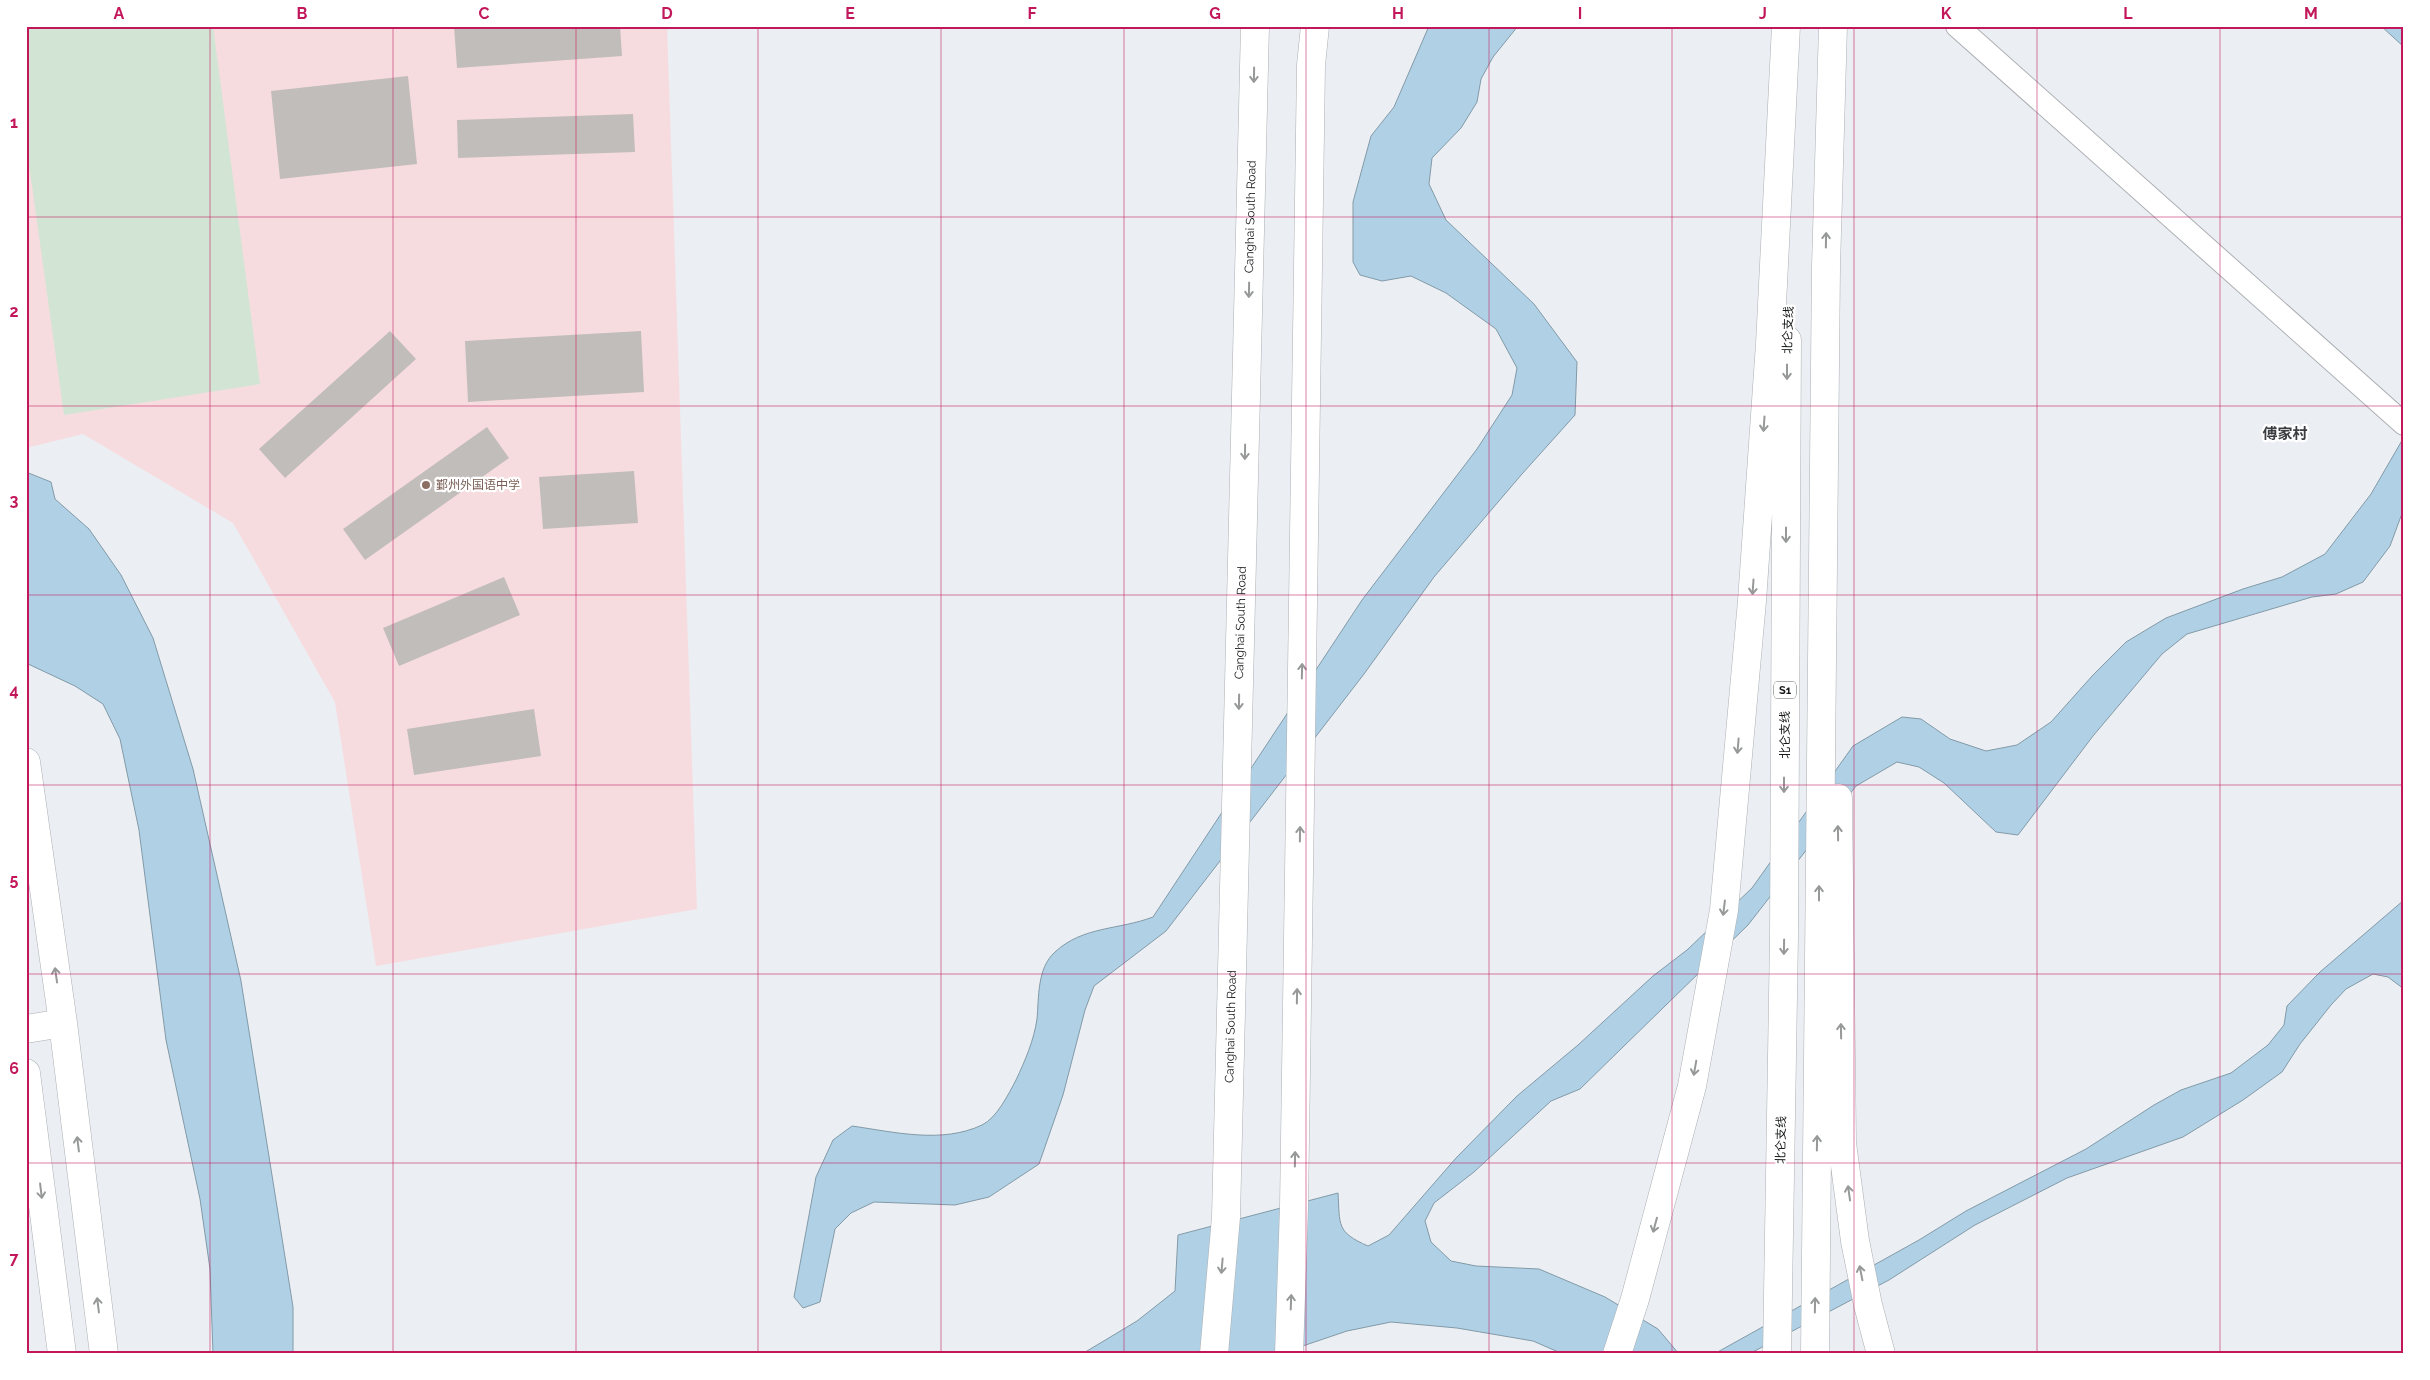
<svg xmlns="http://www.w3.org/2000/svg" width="2430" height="1380" font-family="Raleway,'Noto Sans SC',sans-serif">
	<rect width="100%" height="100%" fill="#ebeef2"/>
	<path fill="#f7dcdf" d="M26,26H667L697,909L376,966L335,702L233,523L83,434L26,448Z"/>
	<path fill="#d2e4d3" d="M26,26H213L260,384L64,415L26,143Z"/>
	<path fill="#b0d1e5" stroke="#829aa8" d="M1429,26H1518L1493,57L1481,79L1477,102L1461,128L1432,158L1429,184L1446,220L1534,304L1577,362L1575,415L1522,474L1434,577L1364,674L1166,931L1094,986L1085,1010L1063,1095L1039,1164L989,1197L955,1205L874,1202L851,1213L835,1229L820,1302L803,1308L794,1297L816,1177L833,1140L852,1126C894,1132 942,1144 982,1125C997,1118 1009,1093 1016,1080C1025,1061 1034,1040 1037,1019C1039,997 1037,968 1055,952C1083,926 1119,930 1153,917L1362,600L1477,449L1512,395L1517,368L1496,329L1446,293L1411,276L1382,281L1360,275L1353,262V202L1371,136L1394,107Z
		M2381,26H2404V47Z
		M2404,437V508L2390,546L2363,582L2336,594L2312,597L2187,634L2162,654L2093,736L2018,835L1996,832L1944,783L1919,767L1897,762L1856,786L1748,925L1580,1089L1551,1101L1474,1172L1434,1203L1425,1221L1431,1242L1451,1261L1476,1266L1539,1269L1605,1297L1658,1329L1679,1354H1563L1533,1341L1457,1328L1391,1322L1347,1331L1279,1354H1082L1137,1321L1175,1291L1178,1235L1338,1193C1340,1225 1336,1232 1368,1246L1389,1235L1456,1158L1517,1096L1578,1045L1653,976L1687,950L1752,888L1853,746L1902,717L1921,719L1950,739L1986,751L2017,745L2051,722L2093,675L2126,642L2166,618L2243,589L2282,577L2325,554L2371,494Z
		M26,472L51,482L55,499L89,529L121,575L153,638L193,769L241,981L293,1307V1354H213L210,1269L200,1199L166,1040L139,830L120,739L103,704L75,686L26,663Z
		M2404,900V989L2388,977L2373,974L2346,989L2331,1005L2300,1044L2282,1072L2243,1100L2183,1137L2067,1178L1975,1225L1889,1280L1749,1354H1714L1919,1240L1966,1211L2086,1149L2154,1105L2181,1090L2231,1073L2268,1045L2284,1025L2287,1006L2320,972Z"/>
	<path fill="#c1bdba" d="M454,26H620L622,56L457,68Z
		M408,76L417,164L280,179L271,91Z
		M633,114L635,152L458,158L457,120Z
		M390,331L416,359L285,478L259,449Z
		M641,331L644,392L468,402L465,341Z
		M487,427L509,458L365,560L343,529Z
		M634,471L638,523L543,529L539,477Z
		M504,577L520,615L399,666L383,628Z
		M534,709L541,756L414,775L407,729Z"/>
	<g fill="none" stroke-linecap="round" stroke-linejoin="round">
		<defs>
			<path id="minor" d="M1957,26L2404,424"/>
			<path id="tertiary" d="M26,762L63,1023L104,1354
				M26,1029L63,1023
				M26,1073L62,1354"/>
			<g id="secondary">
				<path id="s1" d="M1214,1354L1226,1217L1255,26"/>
				<path d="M1289,1354L1294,1207L1311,65L1315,26"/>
			</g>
			<path id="motorway" d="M1838,798L1842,1143L1855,1241L1868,1305L1881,1354
				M1617,1354L1635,1299L1692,1086L1724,910L1752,601L1770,344L1786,26
				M1777,1354L1784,937L1787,340
				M1815,1354L1826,267L1833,26"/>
		</defs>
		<use href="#minor" stroke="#acafb3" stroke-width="24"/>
		<use href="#tertiary" stroke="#acafb3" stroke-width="29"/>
		<use href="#secondary" stroke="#acafb3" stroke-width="29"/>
		<use href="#motorway" stroke="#acafb3" stroke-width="29"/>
		<use href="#minor" stroke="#fff" stroke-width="22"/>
		<use href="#tertiary" stroke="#fff" stroke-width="28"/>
		<use href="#secondary" stroke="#fff" stroke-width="28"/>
		<use href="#motorway" stroke="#fff" stroke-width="28"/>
	</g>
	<defs><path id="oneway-shaft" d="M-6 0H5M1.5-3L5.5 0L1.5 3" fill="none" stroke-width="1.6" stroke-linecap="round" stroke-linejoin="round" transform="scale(1.25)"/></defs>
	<g stroke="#979898">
		<use href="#oneway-shaft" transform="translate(1254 75) rotate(91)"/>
		<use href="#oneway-shaft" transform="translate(1826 240) rotate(-89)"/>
		<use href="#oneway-shaft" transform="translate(1249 290) rotate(91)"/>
		<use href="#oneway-shaft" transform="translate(1787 372) rotate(90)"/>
		<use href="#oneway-shaft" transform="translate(1764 424) rotate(94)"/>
		<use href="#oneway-shaft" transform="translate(1245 452) rotate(91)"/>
		<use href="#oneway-shaft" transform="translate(1786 535) rotate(90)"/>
		<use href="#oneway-shaft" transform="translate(1753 587) rotate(94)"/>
		<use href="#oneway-shaft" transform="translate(1302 671) rotate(-89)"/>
		<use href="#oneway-shaft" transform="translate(1239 702) rotate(91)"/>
		<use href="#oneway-shaft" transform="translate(1738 746) rotate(95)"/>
		<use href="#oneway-shaft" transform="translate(1784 785) rotate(90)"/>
		<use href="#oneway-shaft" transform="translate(1838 833) rotate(-91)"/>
		<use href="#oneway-shaft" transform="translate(1300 834) rotate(-89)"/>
		<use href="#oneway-shaft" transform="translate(1819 893) rotate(-90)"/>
		<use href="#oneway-shaft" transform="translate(1724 908) rotate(97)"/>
		<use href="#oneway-shaft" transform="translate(1784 947) rotate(91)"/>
		<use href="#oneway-shaft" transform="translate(56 975) rotate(-98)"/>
		<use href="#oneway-shaft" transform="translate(1297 996) rotate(-89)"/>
		<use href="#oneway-shaft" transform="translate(1841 1031) rotate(-91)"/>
		<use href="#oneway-shaft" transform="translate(1695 1068) rotate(100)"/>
		<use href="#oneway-shaft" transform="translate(1817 1143) rotate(-89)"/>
		<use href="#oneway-shaft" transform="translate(78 1144) rotate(-97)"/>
		<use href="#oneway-shaft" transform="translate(1295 1159) rotate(-89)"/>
		<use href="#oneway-shaft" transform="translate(41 1191) rotate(83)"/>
		<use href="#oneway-shaft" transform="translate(1849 1193) rotate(-98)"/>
		<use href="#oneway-shaft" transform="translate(1655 1225) rotate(105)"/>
		<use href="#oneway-shaft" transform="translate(1222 1266) rotate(95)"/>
		<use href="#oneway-shaft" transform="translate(1861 1273) rotate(-101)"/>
		<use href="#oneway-shaft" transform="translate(1291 1302) rotate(-88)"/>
		<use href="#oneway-shaft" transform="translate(98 1305) rotate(-97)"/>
		<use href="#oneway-shaft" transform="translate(1815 1305) rotate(-89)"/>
	</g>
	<path fill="none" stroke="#c2185b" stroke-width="1" stroke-opacity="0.55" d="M210,26V1354M393,26V1354M576,26V1354M758,26V1354M941,26V1354M1124,26V1354M1306,26V1354M1489,26V1354M1672,26V1354M1854,26V1354M2037,26V1354M2220,26V1354M26,217H2404M26,406H2404M26,595H2404M26,785H2404M26,974H2404M26,1163H2404"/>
	<circle fill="#8d6e63" stroke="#fff" stroke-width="2" cx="426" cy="485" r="5"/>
	<g text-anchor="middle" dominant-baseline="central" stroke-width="4.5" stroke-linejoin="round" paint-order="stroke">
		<rect fill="#fff" stroke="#5d5e5f" stroke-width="1" x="1774" y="681.5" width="22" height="17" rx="4"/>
		<g font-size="11" font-weight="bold" fill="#18191a">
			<text x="1785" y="690">S1</text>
		</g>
		<g font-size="12" fill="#18191a" stroke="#fff">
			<text stroke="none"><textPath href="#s1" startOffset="1138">Canghai South Road</textPath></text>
			<text transform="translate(1788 330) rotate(-88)">北仑支线</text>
			<text stroke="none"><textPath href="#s1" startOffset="732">Canghai South Road</textPath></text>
			<text transform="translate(1785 735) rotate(-90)">北仑支线</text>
			<text stroke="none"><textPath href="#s1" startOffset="328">Canghai South Road</textPath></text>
			<text transform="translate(1781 1140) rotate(-89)">北仑支线</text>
		</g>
		<g font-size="12" fill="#785e54" stroke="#fff" text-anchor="start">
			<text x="436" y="485">鄞州外国语中学</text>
		</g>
		<g font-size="15" font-weight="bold" fill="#3b3e40" stroke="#fff">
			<text x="2285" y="434">傅家村</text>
		</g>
	</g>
	<rect width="2430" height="1380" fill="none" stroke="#ffffff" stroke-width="55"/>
	<rect x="28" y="28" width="2374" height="1324" fill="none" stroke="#c2185b" stroke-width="2"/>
	<g font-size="16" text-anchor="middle" font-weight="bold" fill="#c2185b">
		<text x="119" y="19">A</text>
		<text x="302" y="19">B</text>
		<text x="484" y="19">C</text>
		<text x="667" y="19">D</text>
		<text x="850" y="19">E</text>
		<text x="1032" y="19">F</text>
		<text x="1215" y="19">G</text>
		<text x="1398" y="19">H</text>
		<text x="1580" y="19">I</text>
		<text x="1763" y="19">J</text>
		<text x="1946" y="19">K</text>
		<text x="2128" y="19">L</text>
		<text x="2311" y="19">M</text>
		<text x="14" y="128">1</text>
		<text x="14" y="317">2</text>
		<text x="14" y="506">3</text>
		<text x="14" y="696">4</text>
		<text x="14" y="885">5</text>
		<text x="14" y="1074">6</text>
		<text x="14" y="1264">7</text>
	</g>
</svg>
